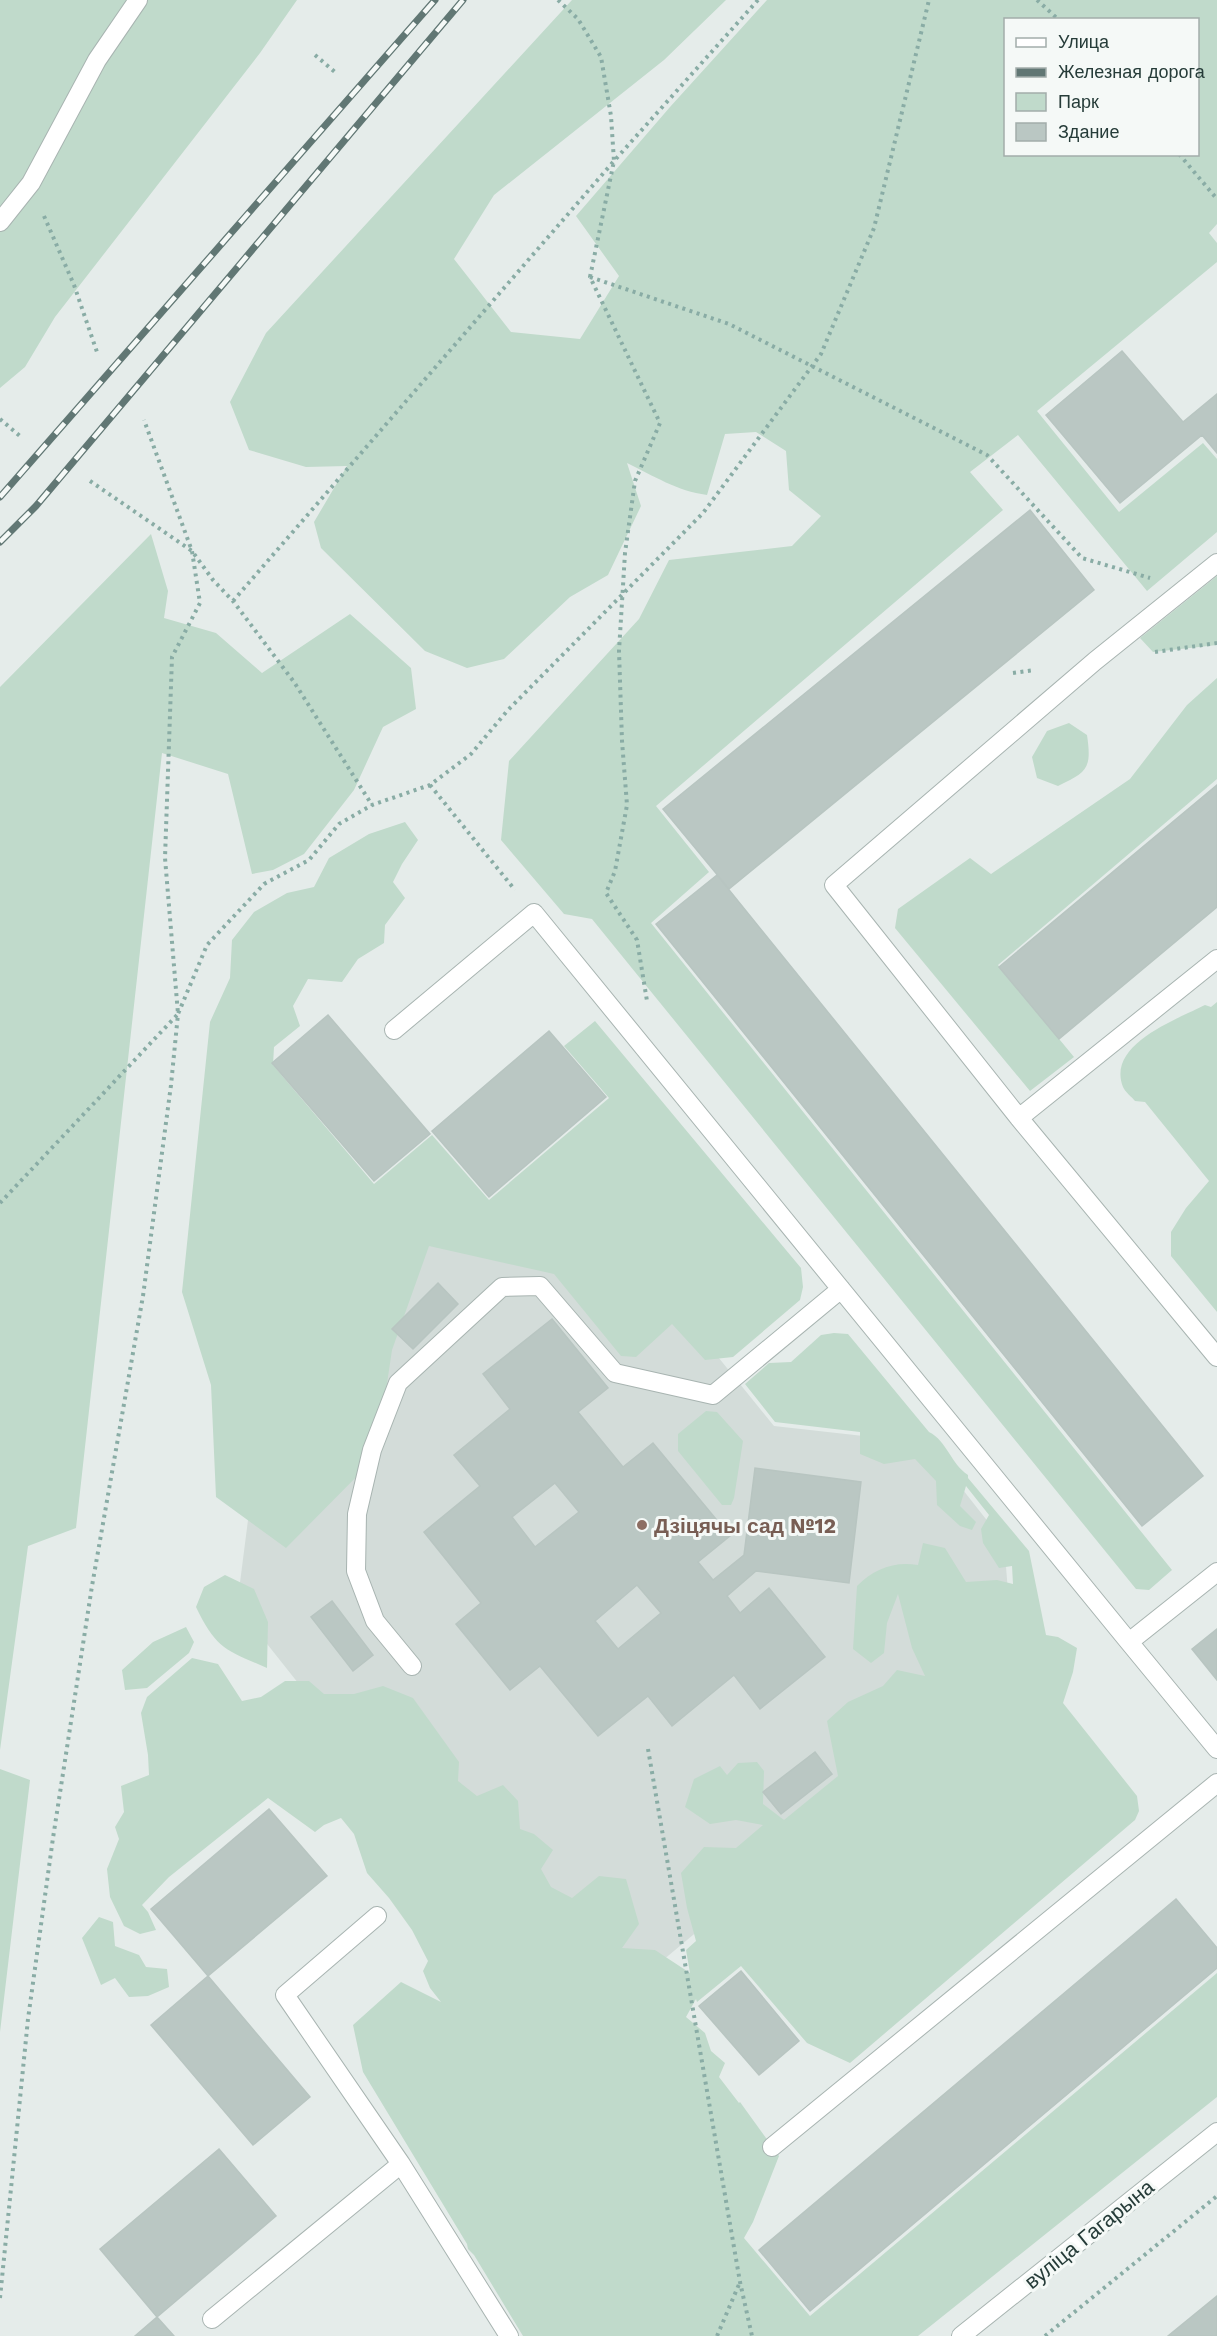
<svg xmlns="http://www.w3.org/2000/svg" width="1217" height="2336" font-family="'Work Sans',sans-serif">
	<rect width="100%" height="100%" fill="#e5ecea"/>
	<path fill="#d3dcd9" d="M574,1179L774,1426L926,1443L1004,1542L1014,1666L576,2033L237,1606L290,1192L504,1238Z"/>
	<path fill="#c0dacb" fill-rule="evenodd" d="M0,0H297L260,53L55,317L25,367L0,388Z
		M572,0H726L664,60L494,195L454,259L511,332L580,339L619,276L576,216L670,107L767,0H1217V224L1209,233L1217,243V262L1037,411L1119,512L1203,443L1217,459V532L1147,591L1018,435L970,472L1003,510L656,806L709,872L651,923L1172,1570L1149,1590L1136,1589L592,919L564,914L501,840L509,761L639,619L669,560L792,546L821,516L789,490L786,451L756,432L725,434L707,495C677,491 654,476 627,463L641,506L608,575L570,597L504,659L467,668L425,651L321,548L314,522L347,466L306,467L249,450L230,402L266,333ZM1006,20H1198V154H1006Z
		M151,534L168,591L164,618L216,633L262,673L350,614L411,668L416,709L383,727L354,790L304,854L273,870L252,874L228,774L162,753L76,1528L28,1546L0,1750V687Z
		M1217,576V645L1153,652L1140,638Z
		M1217,678V779L998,965L1074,1057L1030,1091L895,928L898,909L970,858L991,874L1130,779L1187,705Z
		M1069,723L1087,735C1092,769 1087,772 1058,786L1037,778L1032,757L1047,731Z
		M405,822L418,840L402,864L393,882L405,898L385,925L384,943L358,959L342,982L308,979L293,1006L300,1026L274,1047L273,1065L374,1184L432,1135L489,1200L609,1098L564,1046L595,1021L801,1268L803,1287L800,1300L733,1357L705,1360L672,1324L636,1357L621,1356L554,1274L429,1246L392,1350L376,1457L286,1548L216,1497L211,1385L182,1292L210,1022L230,978L232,940L254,912L287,893L314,887L329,858L369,834Z
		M1217,1002V1312L1171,1256V1232L1186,1208L1209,1181L1145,1102L1135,1101C1132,1097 1125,1092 1123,1087C1106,1044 1178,1019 1205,1005L1211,1007Z
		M834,1333L848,1334L929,1432C947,1441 951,1464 968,1475V1478L1029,1551L1046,1635L1058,1637L1077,1648L1073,1672L1063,1703L1137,1796L1139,1811L1135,1820L850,2063L807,2043L741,1966L697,2002L696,1999L686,2017L705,2033L711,2051L725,2063L719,2077L739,2103L740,2102L779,2156L753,2222L744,2238L810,2316L1217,1973V2097L918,2336H523L474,2255L468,2249L467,2244L363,2072L353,2025L401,1982L441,2002L430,1988L423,1971L428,1961L412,1930L389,1898L367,1873L354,1834L341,1818L324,1825L315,1832L268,1798L169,1877L142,1905L148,1912L156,1930L140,1934L124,1926L110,1897L107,1869L119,1839L115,1827L124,1812L121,1786L149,1775L148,1755L141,1713L147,1697L192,1658L218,1664L242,1701L261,1697L285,1681H309L324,1694H354L383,1686L413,1698L459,1762L458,1781L477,1796L503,1785L518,1801L520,1829L534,1834L553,1850L541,1869L551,1887L572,1898L599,1876L626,1879L639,1924L622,1948L655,1950L690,1973L686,1950L696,1941L687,1908L681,1873L704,1847L736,1848L763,1825L736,1820L710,1824L685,1807L694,1779L720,1766L727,1775L738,1763L757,1762L764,1771L763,1804L784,1820L838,1776L827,1721L848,1702L883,1686L897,1670L925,1676L912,1648L898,1594L887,1623L884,1653L871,1663L853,1649L857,1586C874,1569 894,1561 918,1565L923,1543L945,1548L966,1582L997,1580L1013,1584L1012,1566L999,1568L983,1543L981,1529L989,1515L966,1486L960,1506L976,1522L972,1530L960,1526L937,1505L936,1481L915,1459L884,1464L860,1454V1432L775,1422L745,1384L769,1363L791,1362L821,1335Z
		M706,1411L717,1412L743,1441L734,1498L731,1505H722L678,1451V1434Z
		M225,1575L254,1589L268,1622L267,1668C226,1650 216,1649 196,1607L204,1587Z
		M186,1627L194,1642L189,1653L147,1688L125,1690L122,1670L153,1642Z
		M0,1769L30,1780L0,2032Z
		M99,1917L113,1922L115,1946L139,1955L146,1967L167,1969L169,1987L148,1996L129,1997L115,1978L101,1985L82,1938Z"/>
	<path fill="#bac7c3" stroke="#b8c5c1" stroke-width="1.5" fill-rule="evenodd" d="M1122,351L1183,422L1217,394V453L1202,435L1120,503L1046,415Z
		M1030,510L1094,590L729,889L663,809Z
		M1217,785V907L1059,1039L999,967Z
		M717,875L1203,1476L1142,1526L656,924Z
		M328,1015L430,1134L374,1181L272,1063Z
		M549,1031L606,1097L489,1197L432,1131Z
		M438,1283L458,1304L413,1349L392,1329Z
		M552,1319L608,1388L578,1412L623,1467L653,1443L730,1536L698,1562L713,1580L744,1555L755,1468L861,1482L849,1583L756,1571L727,1596L740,1613L769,1588L825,1657L760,1709L734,1675L672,1726L648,1696L598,1736L540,1666L510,1690L456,1624L481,1603L424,1532L480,1486L454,1455L510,1409L483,1374ZM555,1483L579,1512L535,1547L512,1517ZM637,1585L661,1613L618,1649L595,1621Z
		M332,1601L373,1655L353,1671L311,1617Z
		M1217,1629V1680L1192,1649Z
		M815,1752L832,1774L781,1814L763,1792Z
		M269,1809L327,1876L208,1976L151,1909Z
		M1176,1899L1217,1948V1968L810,2311L759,2250Z
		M741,1971L799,2041L759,2075L699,2006Z
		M208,1976L310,2097L253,2145L151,2025Z
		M219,2149L276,2216L157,2317L100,2249Z
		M1217,2296V2336H1168Z
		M157,2317L174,2336H135Z"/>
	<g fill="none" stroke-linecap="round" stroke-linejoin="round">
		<defs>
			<path id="lane" d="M1217,563L1095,661L834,885L1019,1118L1217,1357
				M394,1030L534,913L1129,1642
				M1019,1118L1217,959
				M1217,1572L1129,1642L1217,1749
				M412,1666L375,1621L356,1571L357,1514L372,1450L398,1383L502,1287L540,1286L615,1373L713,1395L841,1289
				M377,1916L285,1995L401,2164
				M772,2147L1217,1783
				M212,2319L401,2164L509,2336"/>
			<path id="street" d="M0,222L31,183L97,60L138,0
				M961,2336L1217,2132"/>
		</defs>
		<use href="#lane" stroke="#a8b4b1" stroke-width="20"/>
		<use href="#street" stroke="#a8b4b1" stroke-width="20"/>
		<path stroke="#89aca5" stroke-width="4" stroke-dasharray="3 4.5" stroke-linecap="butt" d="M558,0L578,19L601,57L611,116L614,161L590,277L660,423L635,481L625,553L619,651L622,741L627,805L615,871L606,893L637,940L647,1001
			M1037,0L1059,20
			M315,55L336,73
			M1179,154L1217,199
			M44,216L74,285L98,355
			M590,277L729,324L987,455L1082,558L1150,578
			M0,419L21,437
			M90,481L192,551L213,580L233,601L294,682L372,805
			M233,601L614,161L758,0
			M1155,652L1217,643
			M1013,673L1035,670
			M430,785L515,890
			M0,1203L178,1014L165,858L172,657L200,603L192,551L144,420
			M648,1749L740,2282L752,2336
			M0,2298L28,2019L53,1838L92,1586L143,1296L171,1085L178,1014L207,945L264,884L309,860L339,824L372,805L430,785L471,754L508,710L703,513L821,354L874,228L929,0
			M717,2336L740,2282
			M1045,2336L1217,2196"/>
		<use href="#lane" stroke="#fff" stroke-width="18"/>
		<use href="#street" stroke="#fff" stroke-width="18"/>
		<defs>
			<path id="rail" d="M0,497L435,0
				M0,542L36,506L463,0"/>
		</defs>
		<use href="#rail" stroke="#617774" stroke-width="7"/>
		<use href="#rail" stroke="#f5f9f7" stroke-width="4.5" stroke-dasharray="14" stroke-linecap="butt"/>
	</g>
	<circle fill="#8d6e63" stroke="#f5f9f7" stroke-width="2" cx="642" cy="1525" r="6"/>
	<g text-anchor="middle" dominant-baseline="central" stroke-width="6" stroke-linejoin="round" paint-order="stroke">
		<g font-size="21" font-weight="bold" fill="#785e54" stroke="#f5f9f7" text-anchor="start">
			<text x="654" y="1525">Дзіцячы сад №12</text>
		</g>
		<g font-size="21" fill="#263c39" stroke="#f5f9f7">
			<text transform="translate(1089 2234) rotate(-39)">вуліца Гагарына</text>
		</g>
	</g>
	<rect x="1004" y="18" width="195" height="138" fill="#f5f9f7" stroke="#a2adab" stroke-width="1.5"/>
	<rect x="1016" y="38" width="30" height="9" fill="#ffffff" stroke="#a2adab" stroke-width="1.5"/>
	<text x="1058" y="48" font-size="18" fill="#263c39">Улица</text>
	<rect x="1016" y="68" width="30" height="9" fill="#617774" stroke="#a2adab" stroke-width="1.5"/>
	<text x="1058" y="78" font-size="18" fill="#263c39">Железная дорога</text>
	<rect x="1016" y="93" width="30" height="18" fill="#c0dacb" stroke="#a2adab" stroke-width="1.5"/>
	<text x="1058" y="108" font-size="18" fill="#263c39">Парк</text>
	<rect x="1016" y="123" width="30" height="18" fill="#bac7c3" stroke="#a2adab" stroke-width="1.5"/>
	<text x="1058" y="138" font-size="18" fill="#263c39">Здание</text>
</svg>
